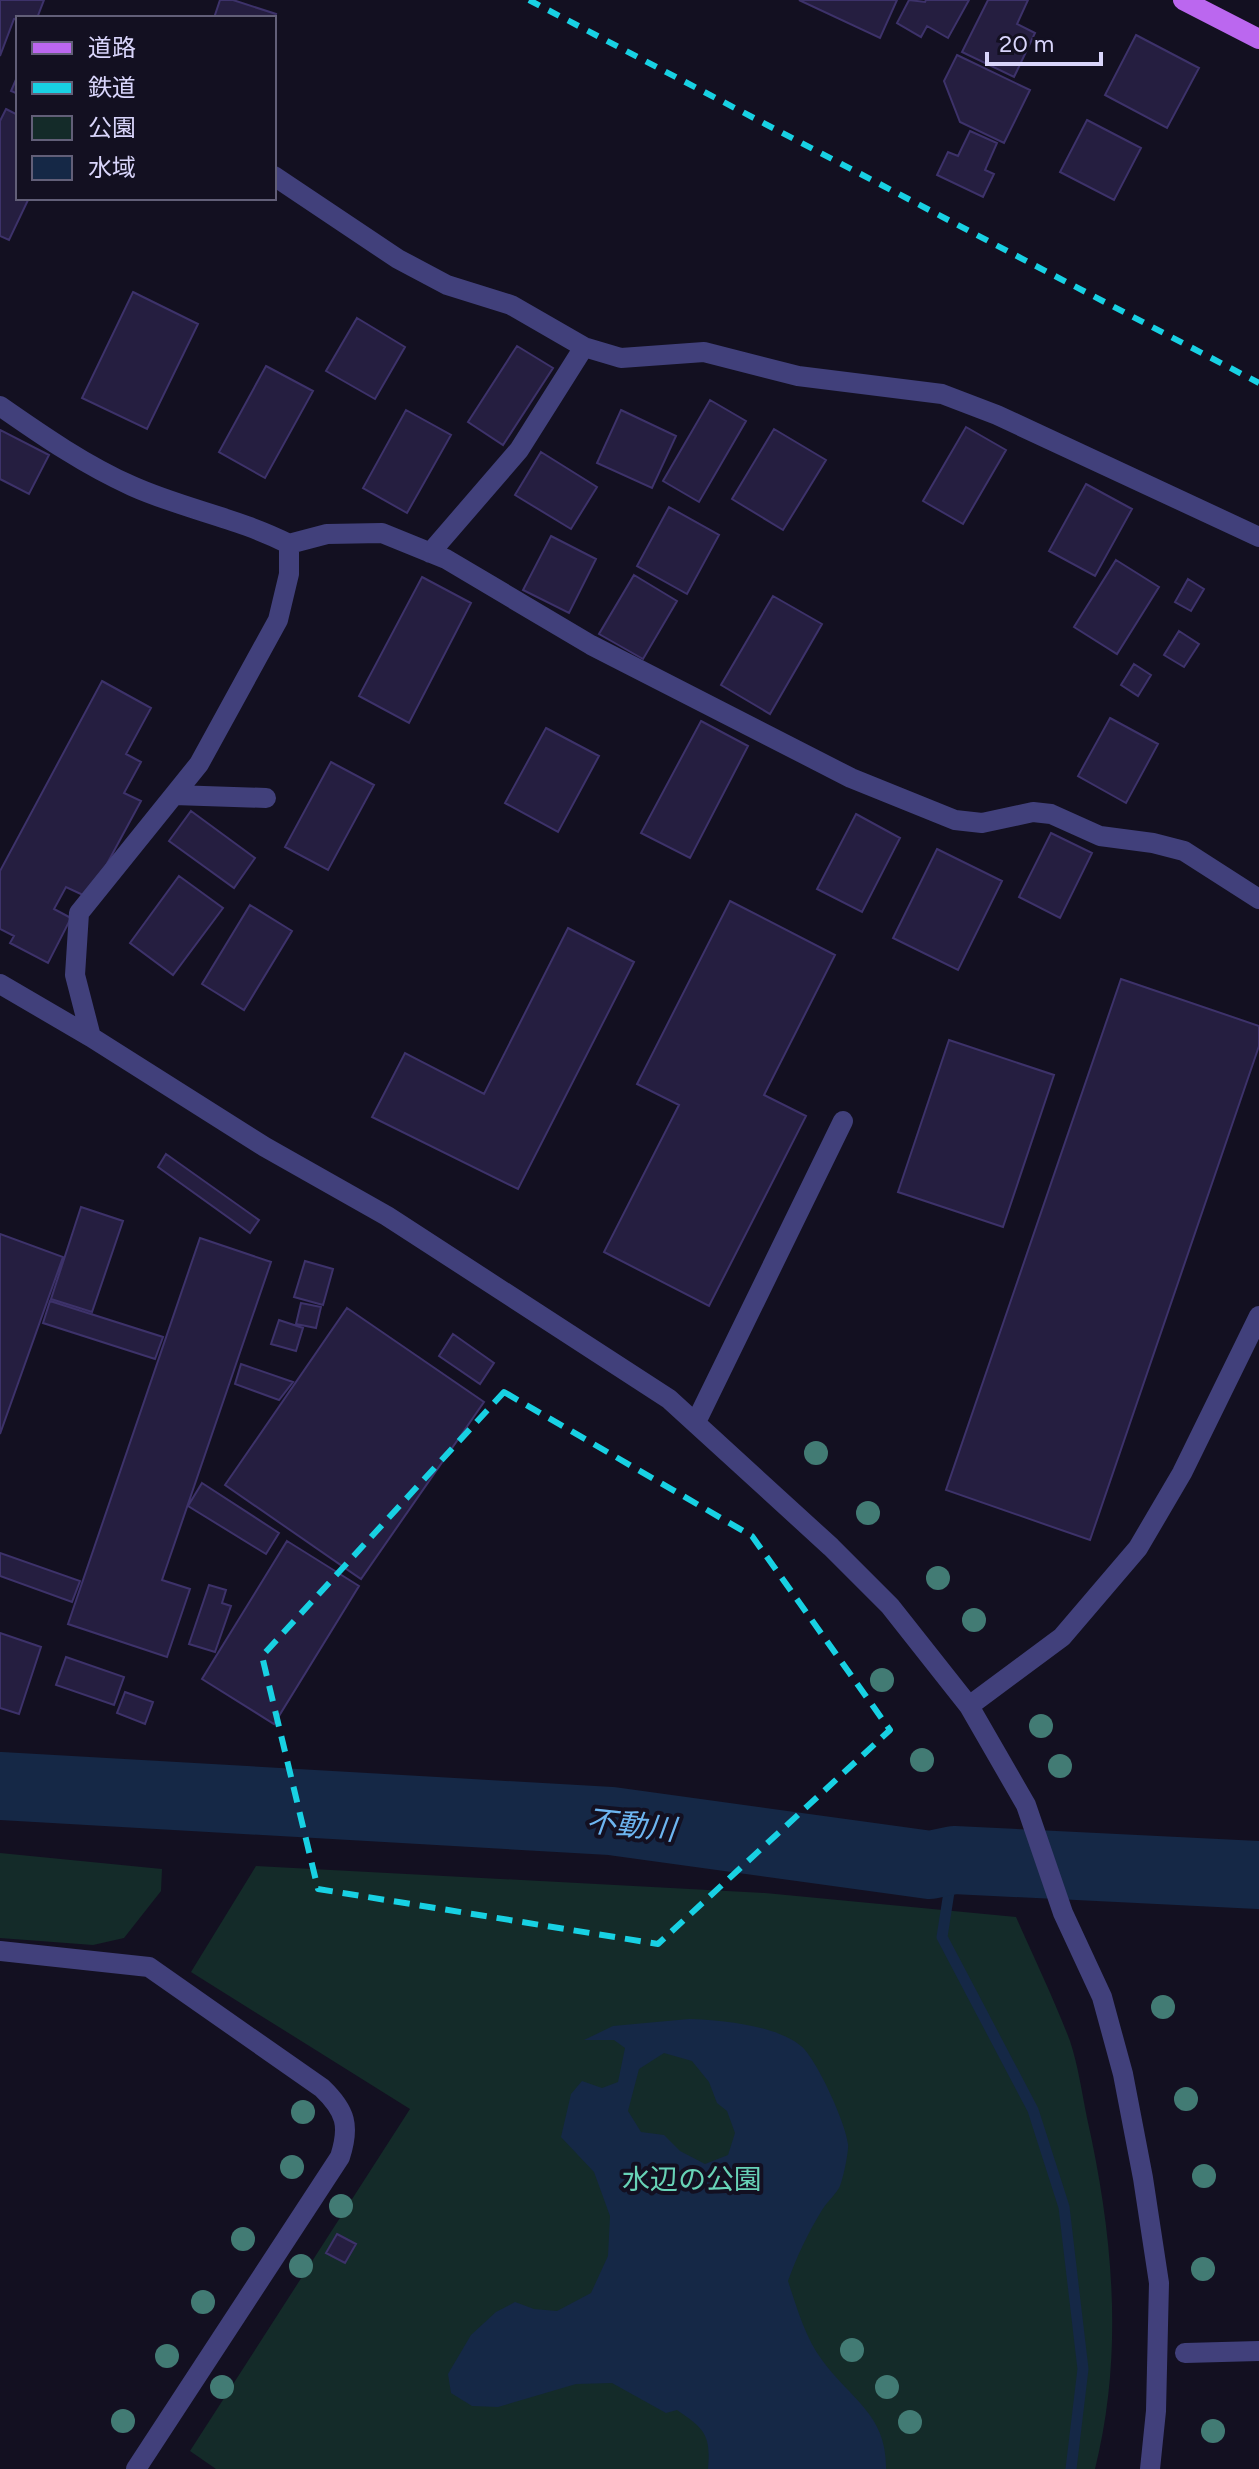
<svg xmlns="http://www.w3.org/2000/svg" width="1259" height="2469" font-family="Figtree,'Noto Sans JP',sans-serif">
	<rect width="100%" height="100%" fill="#131021"/>
	<path fill="#142b29" d="M0,1853L162,1869L161,1891L124,1938L93,1945L0,1938Z
		M256,1866L765,1893L1016,1917C1034,1958 1054,1999 1070,2041C1078,2065 1082,2093 1087,2118C1113,2234 1124,2353 1095,2469H216L190,2451L410,2109L191,1972Z"/>
	<path fill="#152846" fill-rule="evenodd" d="M689,2019C720,2020 776,2025 801,2046C816,2058 846,2123 848,2144C849,2151 843,2179 840,2186C837,2193 827,2202 822,2210C808,2233 797,2256 788,2281C797,2308 805,2337 822,2360C850,2399 887,2414 886,2469H708C711,2435 705,2429 677,2410L666,2413L612,2383L576,2384L498,2407L472,2406L451,2393L448,2374L471,2335L496,2312L515,2302L534,2309L557,2311L591,2293L608,2256L610,2216L594,2172L561,2137L571,2094L582,2081L602,2088L618,2082L625,2048L614,2040H584L613,2026ZM664,2053L692,2061L709,2082L717,2103L727,2111L735,2133L728,2155L705,2164L680,2151L664,2135L641,2132L628,2111L639,2069Z"/>
	<g fill="none" stroke-linecap="round" stroke-linejoin="round">
		<path stroke="#152846" stroke-width="11" d="M954,1860L942,1937L1033,2110L1064,2207L1083,2369L1071,2469"/>
		<path stroke="#152846" stroke-width="68" d="M0,1786L611,1821L930,1865L954,1860L1259,1875"/>
	</g>
	<path fill="#251e40" stroke="#3d326a" stroke-width="2" d="M0,0H44L37,18L14,19L0,56Z
		M220,0H233L276,14L274,20V18H214Z
		M799,0H897L880,38Z
		M909,0L925,2L926,0H969L948,38L927,26L921,37L897,23Z
		M988,0H1028L1017,24L1035,33L1014,77L962,52Z
		M1136,35L1199,68L1167,128L1105,95Z
		M957,55L1030,90L1004,143L960,122L944,81Z
		M18,75V94L11,91Z
		M6,109L18,115V198H29L9,240L0,236V121Z
		M1087,120L1141,148L1114,200L1060,172Z
		M970,131L997,143L985,170L994,174L983,197L937,175L948,152L958,156Z
		M133,292L198,324L147,429L82,398Z
		M357,318L405,347L375,399L326,371Z
		M517,346L553,368L503,445L468,422Z
		M266,366L313,391L265,478L219,452Z
		M710,400L746,421L699,502L663,481Z
		M406,410L451,435L407,513L363,488Z
		M621,410L676,436L652,488L597,463Z
		M966,427L1006,450L963,524L923,501Z
		M774,429L826,460L783,530L732,499Z
		M0,430L49,455L29,494L0,479Z
		M541,452L597,487L571,529L515,495Z
		M1086,484L1132,509L1095,576L1049,551Z
		M669,507L719,535L687,594L637,566Z
		M551,536L596,559L569,613L523,590Z
		M1116,560L1159,587L1117,654L1074,627Z
		M634,575L677,601L643,659L599,634Z
		M422,577L471,603L409,723L359,696Z
		M1188,579L1204,589L1191,611L1175,602Z
		M773,596L822,624L770,714L721,685Z
		M1179,631L1199,644L1184,667L1164,655Z
		M1134,664L1151,675L1138,696L1121,685Z
		M102,681L151,708L126,754L141,762L124,793L141,801L95,886L83,895L66,887L54,909L71,918L48,963L10,943L14,936L0,929V871Z
		M1110,718L1158,744L1126,803L1078,776Z
		M701,721L748,746L690,858L641,833Z
		M546,728L599,756L558,832L505,803Z
		M331,762L374,785L328,870L285,847Z
		M191,811L255,858L234,888L169,841Z
		M856,814L900,838L862,912L817,889Z
		M1051,833L1092,853L1060,918L1019,897Z
		M937,849L1002,881L958,970L893,938Z
		M179,876L223,908L173,975L130,943Z
		M730,901L835,955L764,1095L806,1116L709,1306L604,1252L679,1105L637,1084Z
		M250,905L292,931L244,1010L202,984Z
		M568,928L634,962L518,1189L372,1117L405,1053L484,1094Z
		M1121,979L1259,1026V1046L1090,1540L946,1490Z
		M949,1040L1054,1075L1003,1227L898,1192Z
		M166,1154L259,1220L250,1233L158,1167Z
		M81,1207L123,1221L92,1312L51,1299Z
		M0,1234L63,1257L0,1434Z
		M200,1238L271,1262L162,1580L190,1589L167,1657L68,1624Z
		M305,1261L333,1269L323,1305L294,1297Z
		M50,1301L163,1337L155,1359L43,1323Z
		M301,1303L321,1307L316,1328L296,1324Z
		M347,1308L484,1402L361,1579L225,1485Z
		M279,1320L303,1328L296,1351L271,1344Z
		M453,1334L494,1363L480,1384L439,1356Z
		M241,1364L293,1382L279,1400L235,1384Z
		M202,1483L279,1533L266,1554L188,1506Z
		M287,1541L359,1586L274,1724L202,1679Z
		M0,1553L80,1581L72,1602L0,1576Z
		M209,1585L226,1590L222,1603L231,1606L215,1652L189,1644Z
		M0,1633L41,1647L19,1714L0,1708Z
		M66,1657L124,1677L114,1705L56,1685Z
		M125,1692L153,1702L145,1724L117,1713Z
		M337,2234L356,2244L345,2263L326,2253Z"/>
	<g fill="none" stroke-linecap="round" stroke-linejoin="round">
		<path stroke="#41407b" stroke-width="20" d="M274,176L398,259L447,285L511,305L584,347L621,358L704,352L798,376L942,394L997,415L1259,537
			M0,406C43,436 85,465 132,486C183,509 238,518 289,544V574L278,620L199,764L79,913L75,975L91,1037
			M289,544L327,534L382,533L446,559L591,645L851,778L955,820L982,823L1033,812L1051,814L1100,836L1153,843L1184,851L1259,899
			M430,553L519,450L584,347
			M174,795L266,798
			M0,984L91,1037L265,1147L387,1216L669,1399L831,1547L890,1606L969,1706L1026,1805L1063,1913L1102,1997L1123,2074L1143,2178L1159,2283L1156,2411L1150,2469
			M696,1422L843,1121
			M969,1706L1062,1637L1138,1548L1182,1473L1259,1316
			M0,1951L149,1967L322,2088C346,2111 350,2126 340,2157L136,2469
			M1185,2353L1259,2351"/>
		<path stroke="#bb67ef" stroke-width="20" d="M1183,0L1259,39"/>
		<path stroke="#18d1e3" stroke-width="6" stroke-dasharray="12 10" stroke-linecap="butt" d="M529,0L1259,383"/>
	</g>
	<g fill="#427b74">
		<circle cx="816" cy="1453" r="12"/>
		<circle cx="868" cy="1513" r="12"/>
		<circle cx="938" cy="1578" r="12"/>
		<circle cx="974" cy="1620" r="12"/>
		<circle cx="882" cy="1680" r="12"/>
		<circle cx="1041" cy="1726" r="12"/>
		<circle cx="922" cy="1760" r="12"/>
		<circle cx="1060" cy="1766" r="12"/>
		<circle cx="1163" cy="2007" r="12"/>
		<circle cx="1186" cy="2099" r="12"/>
		<circle cx="303" cy="2112" r="12"/>
		<circle cx="292" cy="2167" r="12"/>
		<circle cx="1204" cy="2176" r="12"/>
		<circle cx="341" cy="2206" r="12"/>
		<circle cx="243" cy="2239" r="12"/>
		<circle cx="301" cy="2266" r="12"/>
		<circle cx="1203" cy="2269" r="12"/>
		<circle cx="203" cy="2302" r="12"/>
		<circle cx="852" cy="2350" r="12"/>
		<circle cx="167" cy="2356" r="12"/>
		<circle cx="222" cy="2387" r="12"/>
		<circle cx="887" cy="2387" r="12"/>
		<circle cx="123" cy="2421" r="12"/>
		<circle cx="910" cy="2422" r="12"/>
		<circle cx="1213" cy="2431" r="12"/>
	</g>
	<path fill="none" stroke="#18d1e3" stroke-width="6" stroke-dasharray="16 10" stroke-linejoin="round" d="M504,1392L752,1536L890,1730L658,1944L318,1889L262,1656Z"/>
	<g text-anchor="middle" dominant-baseline="central" stroke-width="8" stroke-linejoin="round" paint-order="stroke">
		<g font-size="28" fill="#68d3b7" stroke="#131021">
			<text x="692" y="2179">水辺の公園</text>
		</g>
		<g font-size="30" font-style="italic" fill="#6db5f0" stroke="#131021">
			<text transform="translate(631 1825) rotate(6)">不動川</text>
		</g>
	</g>
	<rect x="16" y="16" width="260" height="184" fill="#131021" stroke="#625f78" stroke-width="2"/>
	<rect x="32" y="42" width="40" height="12" fill="#bb67ef" stroke="#625f78" stroke-width="2"/>
	<text x="88" y="56" font-size="24" fill="#d9d5fb">道路</text>
	<rect x="32" y="82" width="40" height="12" fill="#18d1e3" stroke="#625f78" stroke-width="2"/>
	<text x="88" y="96" font-size="24" fill="#d9d5fb">鉄道</text>
	<rect x="32" y="116" width="40" height="24" fill="#142b29" stroke="#625f78" stroke-width="2"/>
	<text x="88" y="136" font-size="24" fill="#d9d5fb">公園</text>
	<rect x="32" y="156" width="40" height="24" fill="#152846" stroke="#625f78" stroke-width="2"/>
	<text x="88" y="176" font-size="24" fill="#d9d5fb">水域</text>
	<path d="M987 52v12h114v-12" fill="none" stroke="#d9d5fb" stroke-width="4"/>
	<text x="999" y="52" font-size="24" fill="#d9d5fb" stroke="#131021" stroke-width="6" paint-order="stroke">20 m</text>
</svg>
